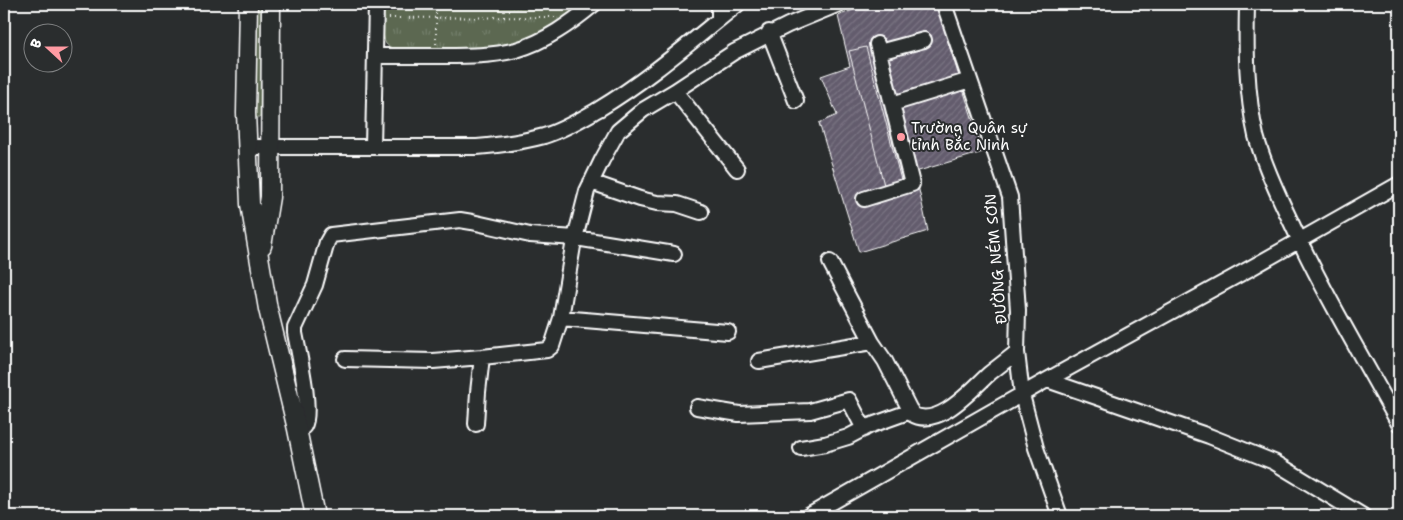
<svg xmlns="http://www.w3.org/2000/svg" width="1403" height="520" font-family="'Shantell Sans',sans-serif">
	<defs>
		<pattern id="park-tufts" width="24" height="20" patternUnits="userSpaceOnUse" patternTransform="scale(1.25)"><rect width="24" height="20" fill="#5b6851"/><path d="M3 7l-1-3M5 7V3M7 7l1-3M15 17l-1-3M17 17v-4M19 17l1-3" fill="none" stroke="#747f6b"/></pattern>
		<pattern id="building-hatch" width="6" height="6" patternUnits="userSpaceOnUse" patternTransform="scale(1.25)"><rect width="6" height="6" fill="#635c6d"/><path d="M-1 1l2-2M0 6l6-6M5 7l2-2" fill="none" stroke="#7a7483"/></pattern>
	</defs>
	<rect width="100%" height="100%" fill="#2a2d2e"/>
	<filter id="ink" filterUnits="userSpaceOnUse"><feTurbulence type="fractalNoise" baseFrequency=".02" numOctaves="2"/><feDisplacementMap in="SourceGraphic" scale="10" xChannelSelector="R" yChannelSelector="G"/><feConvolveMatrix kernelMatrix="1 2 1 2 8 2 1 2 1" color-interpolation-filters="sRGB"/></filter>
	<g filter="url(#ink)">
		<path fill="#5b6851" stroke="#adb4a8" d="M256,4H260L261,5L260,116L257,118L254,115Z"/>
		<path fill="url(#park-tufts)" stroke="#adb4a8" d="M384,4H583C562,20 542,35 516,43C484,54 432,50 397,50C393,48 389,47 386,44C381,37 384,12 384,4Z"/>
		<path fill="url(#building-hatch)" stroke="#fff" d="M867,4H936L983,152L915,172L928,231L859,252L819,123L837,115L821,76L850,66L838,16Z
			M866,47L901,180L884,185L849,51Z"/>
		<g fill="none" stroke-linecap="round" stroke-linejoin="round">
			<defs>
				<path id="minor" d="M719,4V19
					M944,4L1010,197L1018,310L1017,352L1022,395L1036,448L1060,516
					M1247,4C1246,48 1246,92 1256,136C1264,165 1277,193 1290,220C1322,290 1362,357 1399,424
					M769,32L796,101
					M877,44L892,104
					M879,52L924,40
					M375,56C398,56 421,56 444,56C468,56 492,56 516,50C545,42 571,23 594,4
					M675,91L737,169
					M373,146L376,4
					M248,147H477C499,145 522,142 544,136C564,130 581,119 599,109C649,79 693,40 738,4
					M591,182L640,199L657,203L677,204L701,212
					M864,199L912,184L892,104L970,80
					M830,262L872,342
					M561,318L728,332
					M345,359L433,361L482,357L547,350L552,346L561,318L573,246L587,191L602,160L618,131L643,110L675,91L734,52L788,25L839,4
					M759,361L872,342L885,361L912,414C938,430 973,388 990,373C999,366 1008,359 1017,352
					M1047,380L1209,436L1274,462L1363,516
					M697,407L739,414L810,411L849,400L864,429
					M476,424L478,392L482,357
					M297,429C301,428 302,429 304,426C313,412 298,350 295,333V328L315,285L327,242L331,235L460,220L472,222L530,235L576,238L674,254
					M801,448L825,444L848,437L869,426L911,411
					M808,516L1047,380L1249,269L1399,184"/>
				<path id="major" d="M248,4L246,113L250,204L268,309L297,429L315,516
					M262,246L270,197L271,4"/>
			</defs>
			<use href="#minor" stroke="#fff" stroke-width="18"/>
			<use href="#major" stroke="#fff" stroke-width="21"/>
			<path stroke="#fff" stroke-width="2" stroke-dasharray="1 4" stroke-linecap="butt" d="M504,17V4
				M389,18L556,17
				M436,44V4"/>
			<use href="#minor" stroke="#2a2d2e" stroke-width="14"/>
			<use href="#major" stroke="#2a2d2e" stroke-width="18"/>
		</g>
	</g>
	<circle fill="#ff9aa2" stroke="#2a2d2e" stroke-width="2" cx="901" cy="137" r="5"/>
	<g text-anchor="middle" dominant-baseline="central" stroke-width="4" stroke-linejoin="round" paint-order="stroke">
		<g font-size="15" fill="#fff" stroke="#2a2d2e" text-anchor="start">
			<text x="911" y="128">Trường Quân sự<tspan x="911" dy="17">tỉnh Bắc Ninh</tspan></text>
		</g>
		<g font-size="15" fill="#fff" stroke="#2a2d2e">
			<text transform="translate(996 259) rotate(-95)">ĐƯỜNG NÉM SƠN</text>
		</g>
	</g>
	<rect width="1403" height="520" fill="none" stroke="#2a2d2e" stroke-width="20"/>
	<rect x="10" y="10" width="1383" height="500" fill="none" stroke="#fff" stroke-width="2" filter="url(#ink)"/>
	<g transform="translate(48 48) rotate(291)"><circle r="24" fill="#2a2d2e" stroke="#7f8182"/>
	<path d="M0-4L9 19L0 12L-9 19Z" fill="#ff9aa2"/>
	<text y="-8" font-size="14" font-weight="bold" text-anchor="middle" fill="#ffffff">B</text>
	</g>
</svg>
